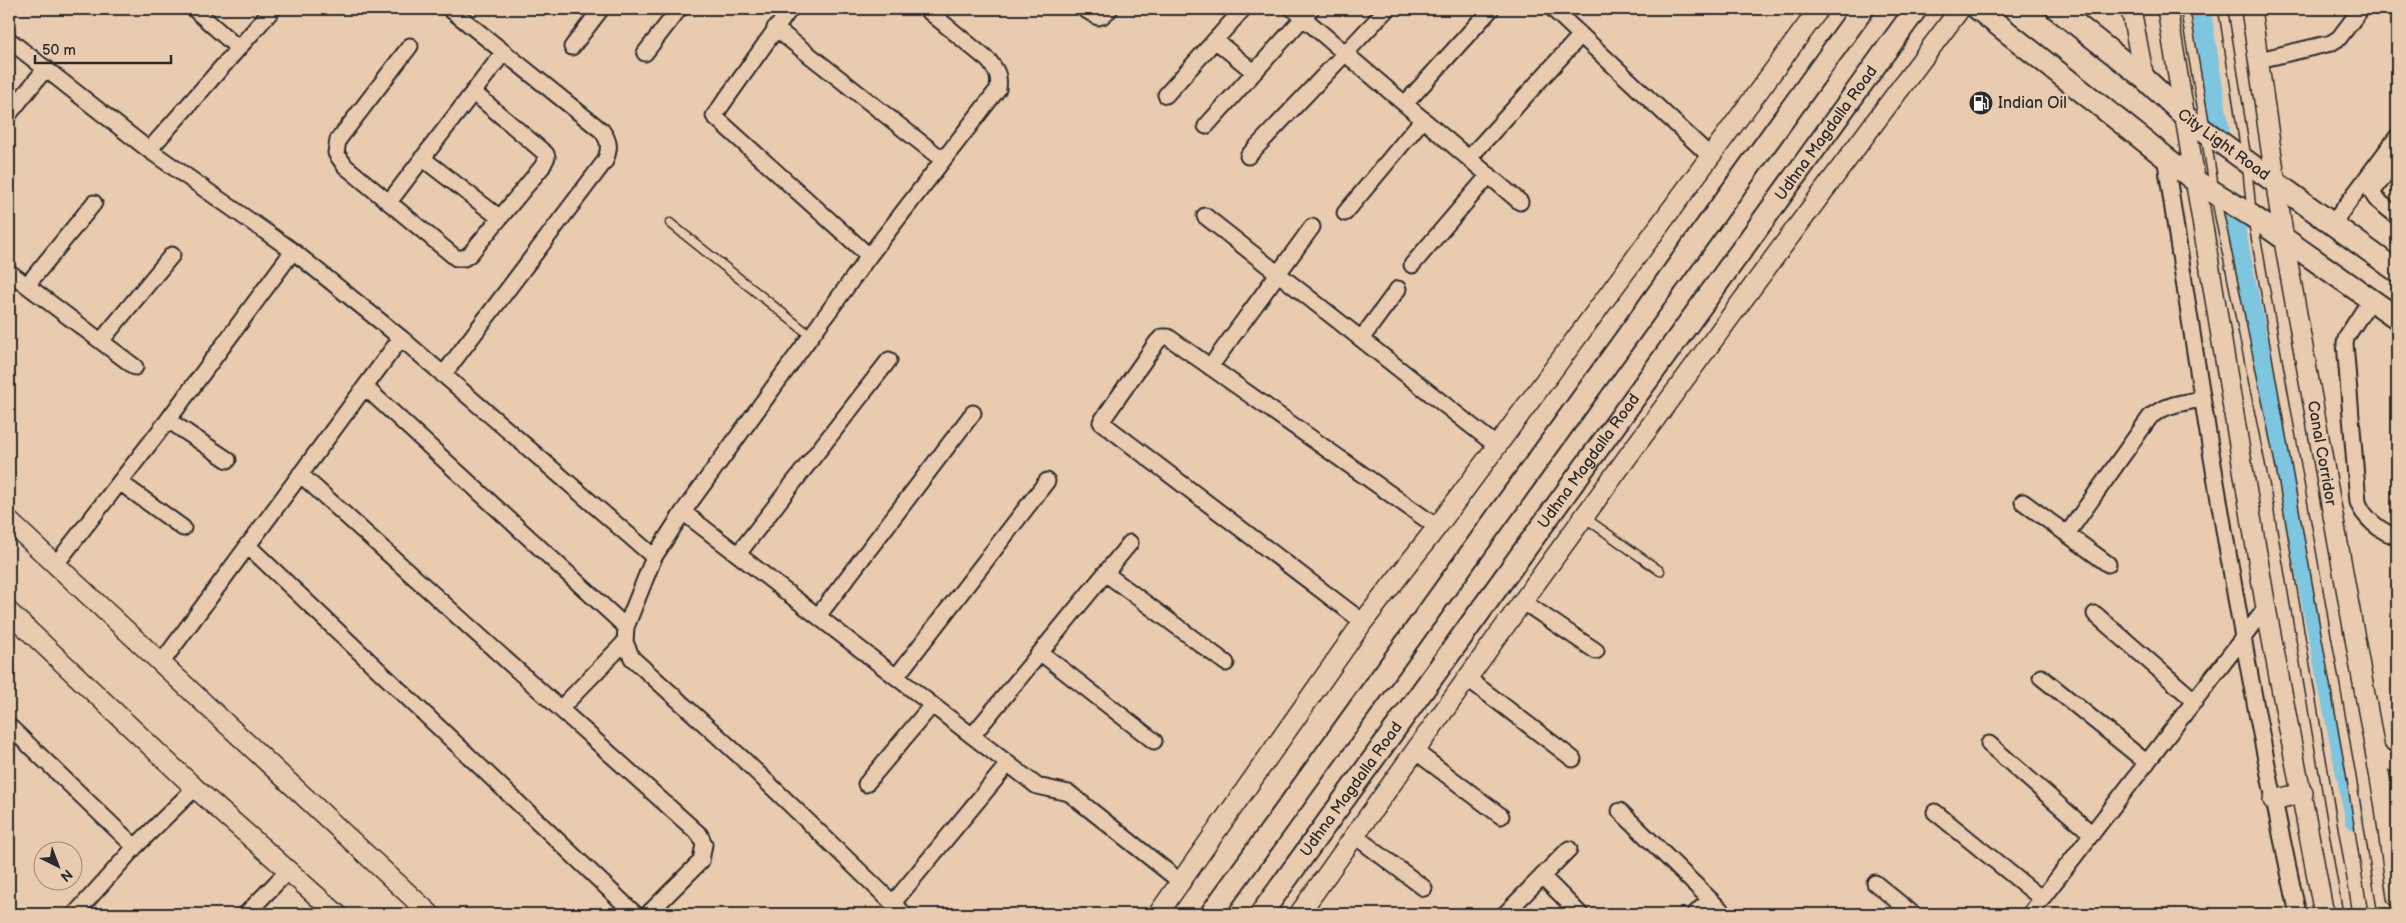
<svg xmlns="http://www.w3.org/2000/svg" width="2406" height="923" font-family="'Balsamiq Sans',sans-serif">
	<rect width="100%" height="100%" fill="#e9cbb0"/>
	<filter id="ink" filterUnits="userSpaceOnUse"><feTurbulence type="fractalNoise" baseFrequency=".02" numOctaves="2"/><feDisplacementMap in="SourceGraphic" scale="10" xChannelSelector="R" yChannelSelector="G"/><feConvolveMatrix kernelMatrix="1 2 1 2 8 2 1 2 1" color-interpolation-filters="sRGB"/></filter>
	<g filter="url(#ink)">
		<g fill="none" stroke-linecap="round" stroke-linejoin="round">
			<path stroke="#7ec5df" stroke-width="19" d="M2201,9L2220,129
				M2232,210L2355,820"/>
			<defs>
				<path id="service" d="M2185,9L2205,125
					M2223,9L2246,155
					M2206,137L2215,194L2274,483L2348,914
					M2247,166L2252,216L2351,775L2373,914
					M670,223L811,336
					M1584,517L1660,571"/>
				<path id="minor" d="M194,9L238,48
					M790,9L714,116L869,256
					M1084,9L1098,17L1102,16L1110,9
					M1293,9L1520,202
					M1553,9L1710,156
					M775,28L943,160
					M9,40L149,150L293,251L401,338L654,557
					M1215,40L1254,72
					M410,46L338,140L336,153L345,166L456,258H464L470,254L542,167L547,157L546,154L473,92
					M572,47L601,9
					M645,53L679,9
					M2259,60L2331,43L2339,38L2361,9
					M1166,95L1243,9
					M1405,104L1491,9
					M9,114L46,68
					M1206,126L1311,9
					M149,150L273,9
					M1248,156L1387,9
					M2165,156C2203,410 2243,663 2298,914
					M422,158L500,218
					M1469,158L1581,35
					M2397,158L2372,193L2376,199L2397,216
					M389,202L504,52
					M1345,213L1423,119
					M1205,216L1497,446
					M2333,223L2397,137
					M1412,265L1489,175
					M9,272L135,367
					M28,284L94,203
					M2371,299L2347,336L2345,343L2358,502C2363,517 2381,533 2397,536
					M1361,339L1398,289
					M101,341L172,255
					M1210,367L1312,227
					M443,375L605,161C610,148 610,142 602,131L450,9
					M365,387L626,627
					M168,420L293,251
					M300,474L700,835L704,844L701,861L648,914
					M121,483L183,528
					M2023,502L2108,564
					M683,512L1037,786L1069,793L1182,883
					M2067,534L2150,417C2166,404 2183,403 2202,399
					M247,545L635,914
					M738,554L889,360
					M56,564L168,420L228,460
					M1105,573L1226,663
					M1522,601L1596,651
					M2095,614L2195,701
					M818,616L973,413
					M1363,622L1101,422L1157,342L1162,337H1168L1437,527
					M1041,653L1154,741
					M162,662L401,338
					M896,677L1047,481
					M2041,677L2147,763
					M1467,678L1573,759
					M560,709L625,642
					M9,726L135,847
					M972,736L1130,543
					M1989,744L2092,834
					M1415,751L1501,816
					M2375,751L2397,766
					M866,784L932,705
					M1620,811L1725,914
					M1935,812L2042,899
					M1355,836L1424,888
					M1542,876L1580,914
					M1875,883L1913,914
					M893,903L1008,764
					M75,914L135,847L195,788
					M246,914L289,870
					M904,914L743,759L632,658L625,642L626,627L654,557L683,512L869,256L998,89C1000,76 997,71 989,61L926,9
					M1505,914L1569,849
					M1695,914L1710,899
					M2030,914L2266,608"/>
				<g id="tertiary">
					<path d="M2131,9L2144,78"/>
					<path d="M2167,9L2266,608L2324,914"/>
					<path id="s1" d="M2251,9L2284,241L2384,801L2397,897"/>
					<path d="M9,521L430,914"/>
					<path d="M9,612L195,788L337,914"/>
					<path d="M2273,800L2303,793"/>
					<path d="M1158,914L1363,622L1437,527L1819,9"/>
					<path d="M1299,914C1515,609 1735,307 1960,9"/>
				</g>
				<g id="secondary">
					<path d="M1978,9L2194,180L2252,216L2397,318"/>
					<path id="s2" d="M2057,9L2144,78L2187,118L2397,271"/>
					<path d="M1211,914L1863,9"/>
					<path id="s3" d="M1261,914L1916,9"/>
				</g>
			</defs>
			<use href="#service" stroke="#2b2b2b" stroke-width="11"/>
			<use href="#minor" stroke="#2b2b2b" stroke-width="19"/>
			<use href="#tertiary" stroke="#2b2b2b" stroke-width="22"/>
			<use href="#secondary" stroke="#2b2b2b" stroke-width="25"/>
			<use href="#service" stroke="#e9cbb0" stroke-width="8"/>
			<use href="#minor" stroke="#e9cbb0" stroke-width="15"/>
			<use href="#tertiary" stroke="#e9cbb0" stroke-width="19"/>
			<use href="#secondary" stroke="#e9cbb0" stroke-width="21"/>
		</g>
	</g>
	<defs>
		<symbol id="fuel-disc" viewBox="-11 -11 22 22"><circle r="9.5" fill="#2b2b2b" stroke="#e9cbb0"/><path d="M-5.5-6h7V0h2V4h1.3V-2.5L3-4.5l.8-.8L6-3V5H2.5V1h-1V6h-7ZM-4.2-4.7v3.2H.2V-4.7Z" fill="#fff"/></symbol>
	</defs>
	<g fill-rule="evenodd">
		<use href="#fuel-disc" x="1967" y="89" width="28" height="28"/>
	</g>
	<g text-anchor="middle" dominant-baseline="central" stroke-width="5" stroke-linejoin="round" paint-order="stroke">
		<g font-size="16" fill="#2b2b2b" stroke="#e9cbb0" text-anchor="start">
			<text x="1998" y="103">Indian Oil</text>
		</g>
		<g font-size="16" fill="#2b2b2b" stroke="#e9cbb0">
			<text stroke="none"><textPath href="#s3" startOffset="964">Udhna Magdalla Road</textPath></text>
			<text stroke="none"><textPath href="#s2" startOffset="215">City Light Road</textPath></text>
			<text stroke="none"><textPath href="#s1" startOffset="450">Canal Corridor</textPath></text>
			<text stroke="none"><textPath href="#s3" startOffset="559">Udhna Magdalla Road</textPath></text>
			<text stroke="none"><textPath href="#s3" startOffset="154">Udhna Magdalla Road</textPath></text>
		</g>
	</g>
	<rect width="2406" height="923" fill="none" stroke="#e9cbb0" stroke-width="30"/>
	<rect x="15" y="15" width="2376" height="893" fill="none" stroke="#2b2b2b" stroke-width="2" filter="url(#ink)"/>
	<g transform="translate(58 866) rotate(138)"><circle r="24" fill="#e9cbb0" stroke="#9d8b7b"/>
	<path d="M0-4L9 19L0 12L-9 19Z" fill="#2b2b2b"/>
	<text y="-8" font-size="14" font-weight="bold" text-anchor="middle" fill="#2b2b2b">N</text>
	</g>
	<path d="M35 55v8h136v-8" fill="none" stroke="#2b2b2b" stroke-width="2.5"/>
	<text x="42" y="55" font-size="15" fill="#2b2b2b" stroke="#e9cbb0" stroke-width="4" paint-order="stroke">50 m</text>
</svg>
